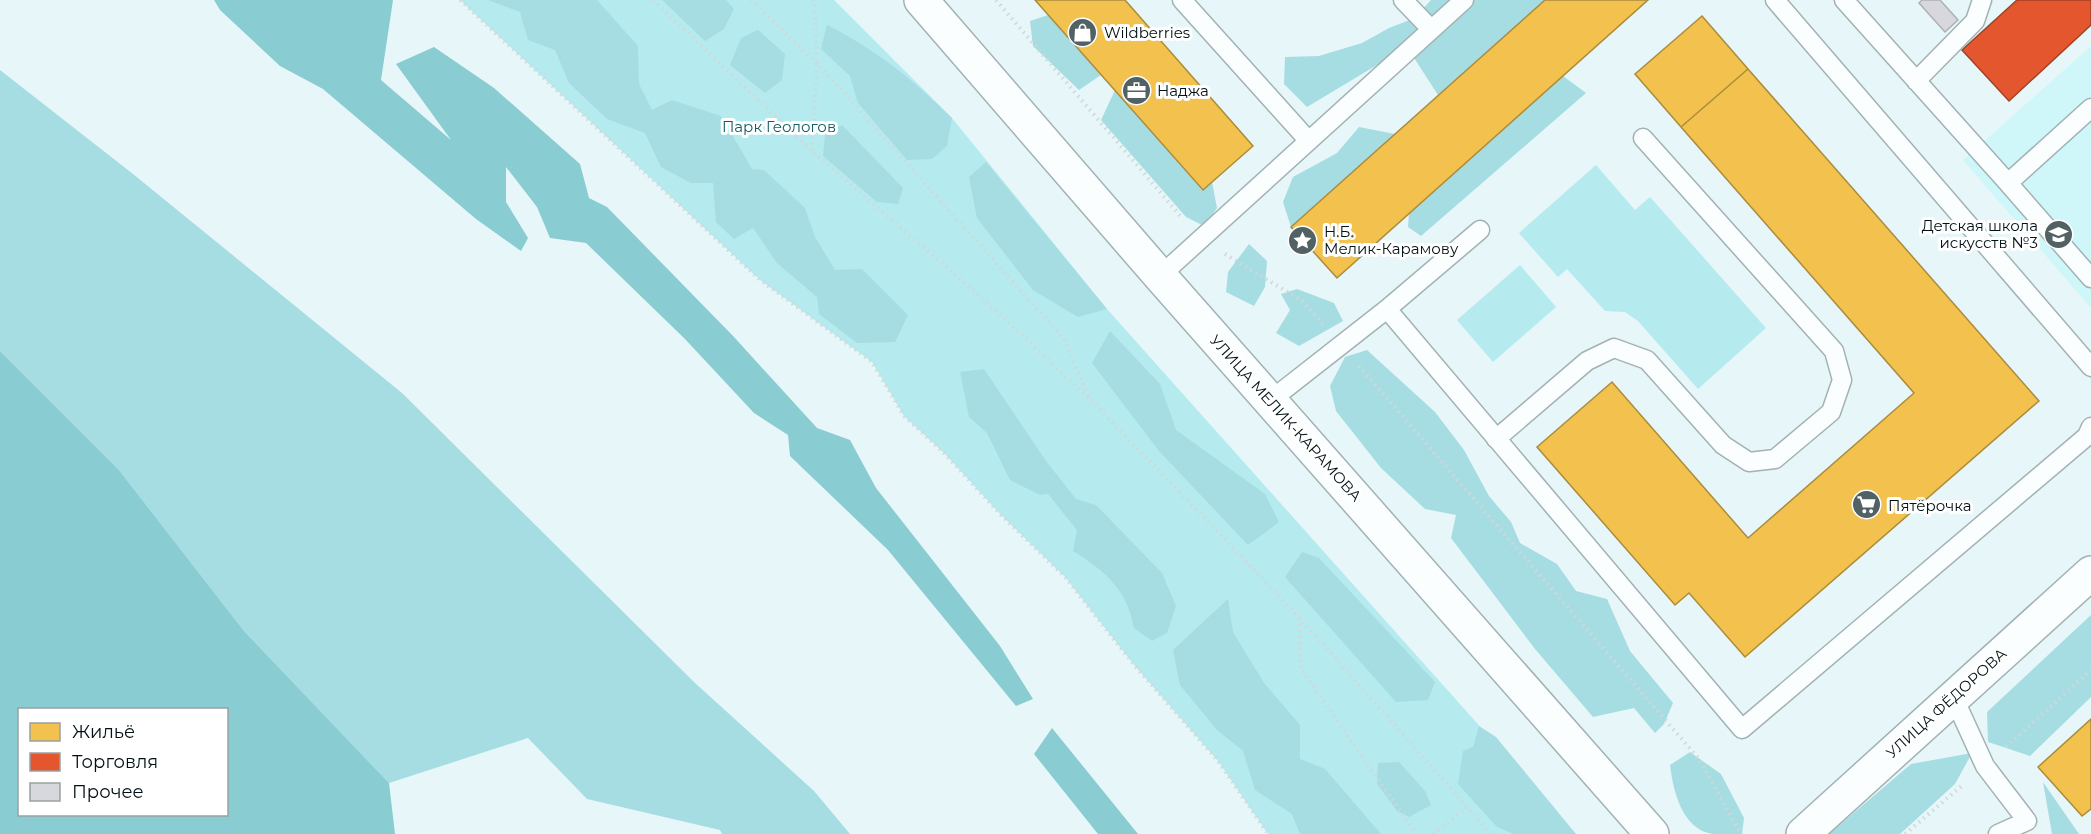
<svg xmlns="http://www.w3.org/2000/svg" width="2091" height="834" font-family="Montserrat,sans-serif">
	<rect width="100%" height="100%" fill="#e7f6f8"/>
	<path fill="#cff7fa" d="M2091,46V308L1963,160Z"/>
	<path fill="#b5eaef" d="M460,0H834L952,118L1107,309L1576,834H1268L1218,761L1134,665L1065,577L1001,515L945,454L904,416L872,362L760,280Z
		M1596,165L1635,210L1650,197L1766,328L1698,389L1638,321L1625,312L1605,311L1567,269L1558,277L1519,233Z
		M1520,265L1556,307L1493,362L1457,320Z"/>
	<path fill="#a6dde2" d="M488,0H597L638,46L639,84L652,110L672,100L721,116L752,169L764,170L805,208L815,237L835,270L862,269L908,315L895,342L857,343L819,314L817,297L777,263L753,228L734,239L716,222L713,183H691L661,167L645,133L607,119L569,83L555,50L528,40L520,12Z
		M662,0H726L734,9L724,29L705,41Z
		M1431,0H1545L1438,95L1407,47L1307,107L1284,84L1285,57L1319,56L1362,43L1389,28L1415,18Z
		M1048,15L1101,75L1079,90L1033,46L1030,21Z
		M827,25C879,52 910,77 952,118L947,146L932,159L907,160L858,103L850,76L821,49Z
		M758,30L785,54L782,80L765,93L730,65L741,38Z
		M0,70L133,174L402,393L695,683L814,791L850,834H722L720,830L587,799L528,738L389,783L244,631L119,470L0,351Z
		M1563,76L1586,93L1421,236L1408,227L1409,214Z
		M1115,90L1202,190L1212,182L1217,208L1204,226L1186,217L1101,120Z
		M842,125L903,188L898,204L877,202L823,156L825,134Z
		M1359,127L1395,134L1291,227L1283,202L1293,177L1337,153Z
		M986,162L1107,309L1078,317L1033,290L977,218L969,177Z
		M1249,244L1267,261L1265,287L1254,306L1226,292L1228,272Z
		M1297,289L1334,303L1343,321L1299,346L1276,333L1290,310L1281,294Z
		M1110,331L1160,384L1176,430L1265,494L1279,522L1248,545L1159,451L1092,363Z
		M1367,350L1435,412L1464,450L1489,496L1511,522L1520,543L1557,564L1576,591L1607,599L1630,651L1673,703L1664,724L1655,733L1634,708L1593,717L1535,649L1451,538L1456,515L1425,509L1381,468L1336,411L1330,386L1345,357Z
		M984,369L1046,461L1076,499L1096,505L1162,573L1176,606L1167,633L1152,641L1134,628C1127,589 1105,571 1073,551L1077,530L1048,494L1040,495L1010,480L987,433L969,417L960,372Z
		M1302,552L1319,558L1435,682L1428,700L1396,702L1285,577Z
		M1228,599L1233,632L1264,683L1300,725V759L1325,769L1381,834H1300L1292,814L1255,790L1243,751L1217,730L1180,685L1173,650Z
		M2091,615V697L2030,756L1988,742L1987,712Z
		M1479,726L1496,737L1576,834H1514L1497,827L1458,784L1463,751L1473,747Z
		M1690,752L1721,774L1744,818L1742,834C1733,834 1722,834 1713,834C1682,830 1673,790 1670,765Z
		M1972,753L1955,784L1900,834H1829L1911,764Z
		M1399,762L1425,791L1431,805L1409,817L1397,811L1377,784L1378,763Z
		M2043,782L2079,834H2052Z"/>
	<path fill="#89ccd2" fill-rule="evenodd" d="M214,0H393L381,80L451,140L396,64L434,47L494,88L580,164L589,198L607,207L734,337L817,428L850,440L876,488L1000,646L1033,699L1016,706L888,550L790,456L788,435L754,413L685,339L586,243L550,238L537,207L506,167V202L528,238L521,251L476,219L323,89L280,66L220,10Z
		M0,351L119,470L244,631L389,783L395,834H0ZM20,710H226V814H20Z
		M1052,728L1138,834H1098L1034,754Z"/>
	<path fill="#f2c14e" stroke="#aa8c3c" stroke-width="1.5" d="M1035,0H1125L1253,146L1203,190Z
		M1545,0H1648L1337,278L1291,227Z
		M1702,16L1748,69L1681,127L1635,74Z
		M1748,69L2039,401L1745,657L1689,593L1675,605L1537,447L1612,382L1748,538L1914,393L1681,127Z
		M2091,719V809L2082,816L2038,767Z"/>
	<path fill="#e4572e" stroke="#a04226" stroke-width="1.5" d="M2017,0H2091V25L2009,101L1962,50Z"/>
	<path fill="#d6d8de" stroke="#aeb0b5" stroke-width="1.5" d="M1922,0H1940L1958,20L1945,32L1919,3Z"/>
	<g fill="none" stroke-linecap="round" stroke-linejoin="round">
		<defs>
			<path id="lane" d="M1182,0L1308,140
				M1403,0L1431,29
				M1775,0L2091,367
				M1844,0L2008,183
				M1916,81L1975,21L1982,0
				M2091,108L2008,183L2091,278
				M1160,276L1464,0
				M1387,309L1742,729L2087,436L2091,427
				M1271,400L1387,309L1480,230
				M1496,439L1587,361L1614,348L1647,360L1723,445L1749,462L1775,459L1831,412L1842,380L1834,351L1643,138
				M1953,696L1985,766L2027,821L1998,834"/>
			<path id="secondary" d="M921,0L1160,276L1652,834
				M1803,834L2091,573"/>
		</defs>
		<use href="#lane" stroke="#a2b2b4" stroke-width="21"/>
		<use href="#secondary" stroke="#a2b2b4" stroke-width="36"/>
		<path stroke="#d2d7d8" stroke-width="4" stroke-dasharray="1.5 4.5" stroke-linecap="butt" d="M460,0L760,280L872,362L904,416L945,454L1001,515L1065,577L1134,665L1218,761L1268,834
			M653,0L812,151L974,291L1090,399L1299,617L1491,834
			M751,0L817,63L1064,339L1088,396
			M812,0L815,4L817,63L812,151
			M996,0L1183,219
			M1225,254L1302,301L1323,324
			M1359,366L1699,759L1741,834
			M1299,618L1301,669L1416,834
			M2006,747L2091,670
			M1433,834L1468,807
			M1905,834L1964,784"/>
		<use href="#lane" stroke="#fbfefe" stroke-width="18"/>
		<use href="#secondary" stroke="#fbfefe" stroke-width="33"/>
	</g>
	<defs>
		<symbol id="shop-disc" viewBox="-11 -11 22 22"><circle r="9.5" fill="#526163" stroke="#fff"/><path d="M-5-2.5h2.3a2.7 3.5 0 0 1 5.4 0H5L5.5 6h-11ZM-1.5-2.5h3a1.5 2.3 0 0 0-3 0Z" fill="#fff"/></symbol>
		<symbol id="office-disc" viewBox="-11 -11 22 22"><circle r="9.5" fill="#526163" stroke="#fff"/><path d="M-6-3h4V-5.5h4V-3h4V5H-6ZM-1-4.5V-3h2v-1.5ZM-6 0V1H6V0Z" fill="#fff"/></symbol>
		<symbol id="school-disc" viewBox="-11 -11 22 22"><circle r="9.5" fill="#526163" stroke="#fff"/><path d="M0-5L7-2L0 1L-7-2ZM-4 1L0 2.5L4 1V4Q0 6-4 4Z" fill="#fff"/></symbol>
		<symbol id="sight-disc" viewBox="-11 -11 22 22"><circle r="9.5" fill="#526163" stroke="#fff"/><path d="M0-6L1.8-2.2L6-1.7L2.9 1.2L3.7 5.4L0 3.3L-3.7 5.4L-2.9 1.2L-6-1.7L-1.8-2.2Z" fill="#fff"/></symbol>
		<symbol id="supermarket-disc" viewBox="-11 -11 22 22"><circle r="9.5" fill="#526163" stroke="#fff"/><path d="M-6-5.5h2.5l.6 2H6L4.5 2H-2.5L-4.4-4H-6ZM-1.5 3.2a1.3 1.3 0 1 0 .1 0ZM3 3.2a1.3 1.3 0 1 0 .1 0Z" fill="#fff"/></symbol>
	</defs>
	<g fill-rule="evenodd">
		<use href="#shop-disc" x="1066" y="16" width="33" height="33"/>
		<use href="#office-disc" x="1120" y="74" width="33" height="33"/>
		<use href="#school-disc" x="2042" y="218" width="33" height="33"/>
		<use href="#sight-disc" x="1286" y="224" width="33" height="33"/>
		<use href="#supermarket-disc" x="1850" y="488" width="33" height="33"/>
	</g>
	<g text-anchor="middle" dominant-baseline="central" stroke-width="6" stroke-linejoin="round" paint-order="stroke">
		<g font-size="15" fill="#021113" stroke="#fff" text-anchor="start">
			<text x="1104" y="32">Wildberries</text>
			<text x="1157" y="90">Наджа</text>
			<text x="2038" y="225" text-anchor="end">Детская школа<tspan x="2038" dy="17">искусств №3</tspan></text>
			<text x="1324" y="231">Н.Б.<tspan x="1324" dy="17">Мелик-Карамову</tspan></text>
			<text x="1888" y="505">Пятёрочка</text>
		</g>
		<g font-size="15" fill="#125e64" stroke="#fff">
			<text x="779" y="126">Парк Геологов</text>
		</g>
		<g font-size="15" fill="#021113" stroke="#fff">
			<text transform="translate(1286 418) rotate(48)">УЛИЦА МЕЛИК-КАРАМОВА</text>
			<text transform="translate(1946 703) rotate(-42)">УЛИЦА ФЁДОРОВА</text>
		</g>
	</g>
	<rect x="18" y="708" width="210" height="108" fill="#ffffff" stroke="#9aa0a1" stroke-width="1.5"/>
	<rect x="30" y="723" width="30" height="18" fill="#f2c14e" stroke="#9aa0a1" stroke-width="1.5"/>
	<text x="72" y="738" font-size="18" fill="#021113">Жильё</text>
	<rect x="30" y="753" width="30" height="18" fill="#e4572e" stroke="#9aa0a1" stroke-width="1.5"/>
	<text x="72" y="768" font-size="18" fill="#021113">Торговля</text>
	<rect x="30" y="783" width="30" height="18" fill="#d6d8de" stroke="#9aa0a1" stroke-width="1.5"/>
	<text x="72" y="798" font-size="18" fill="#021113">Прочее</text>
</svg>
